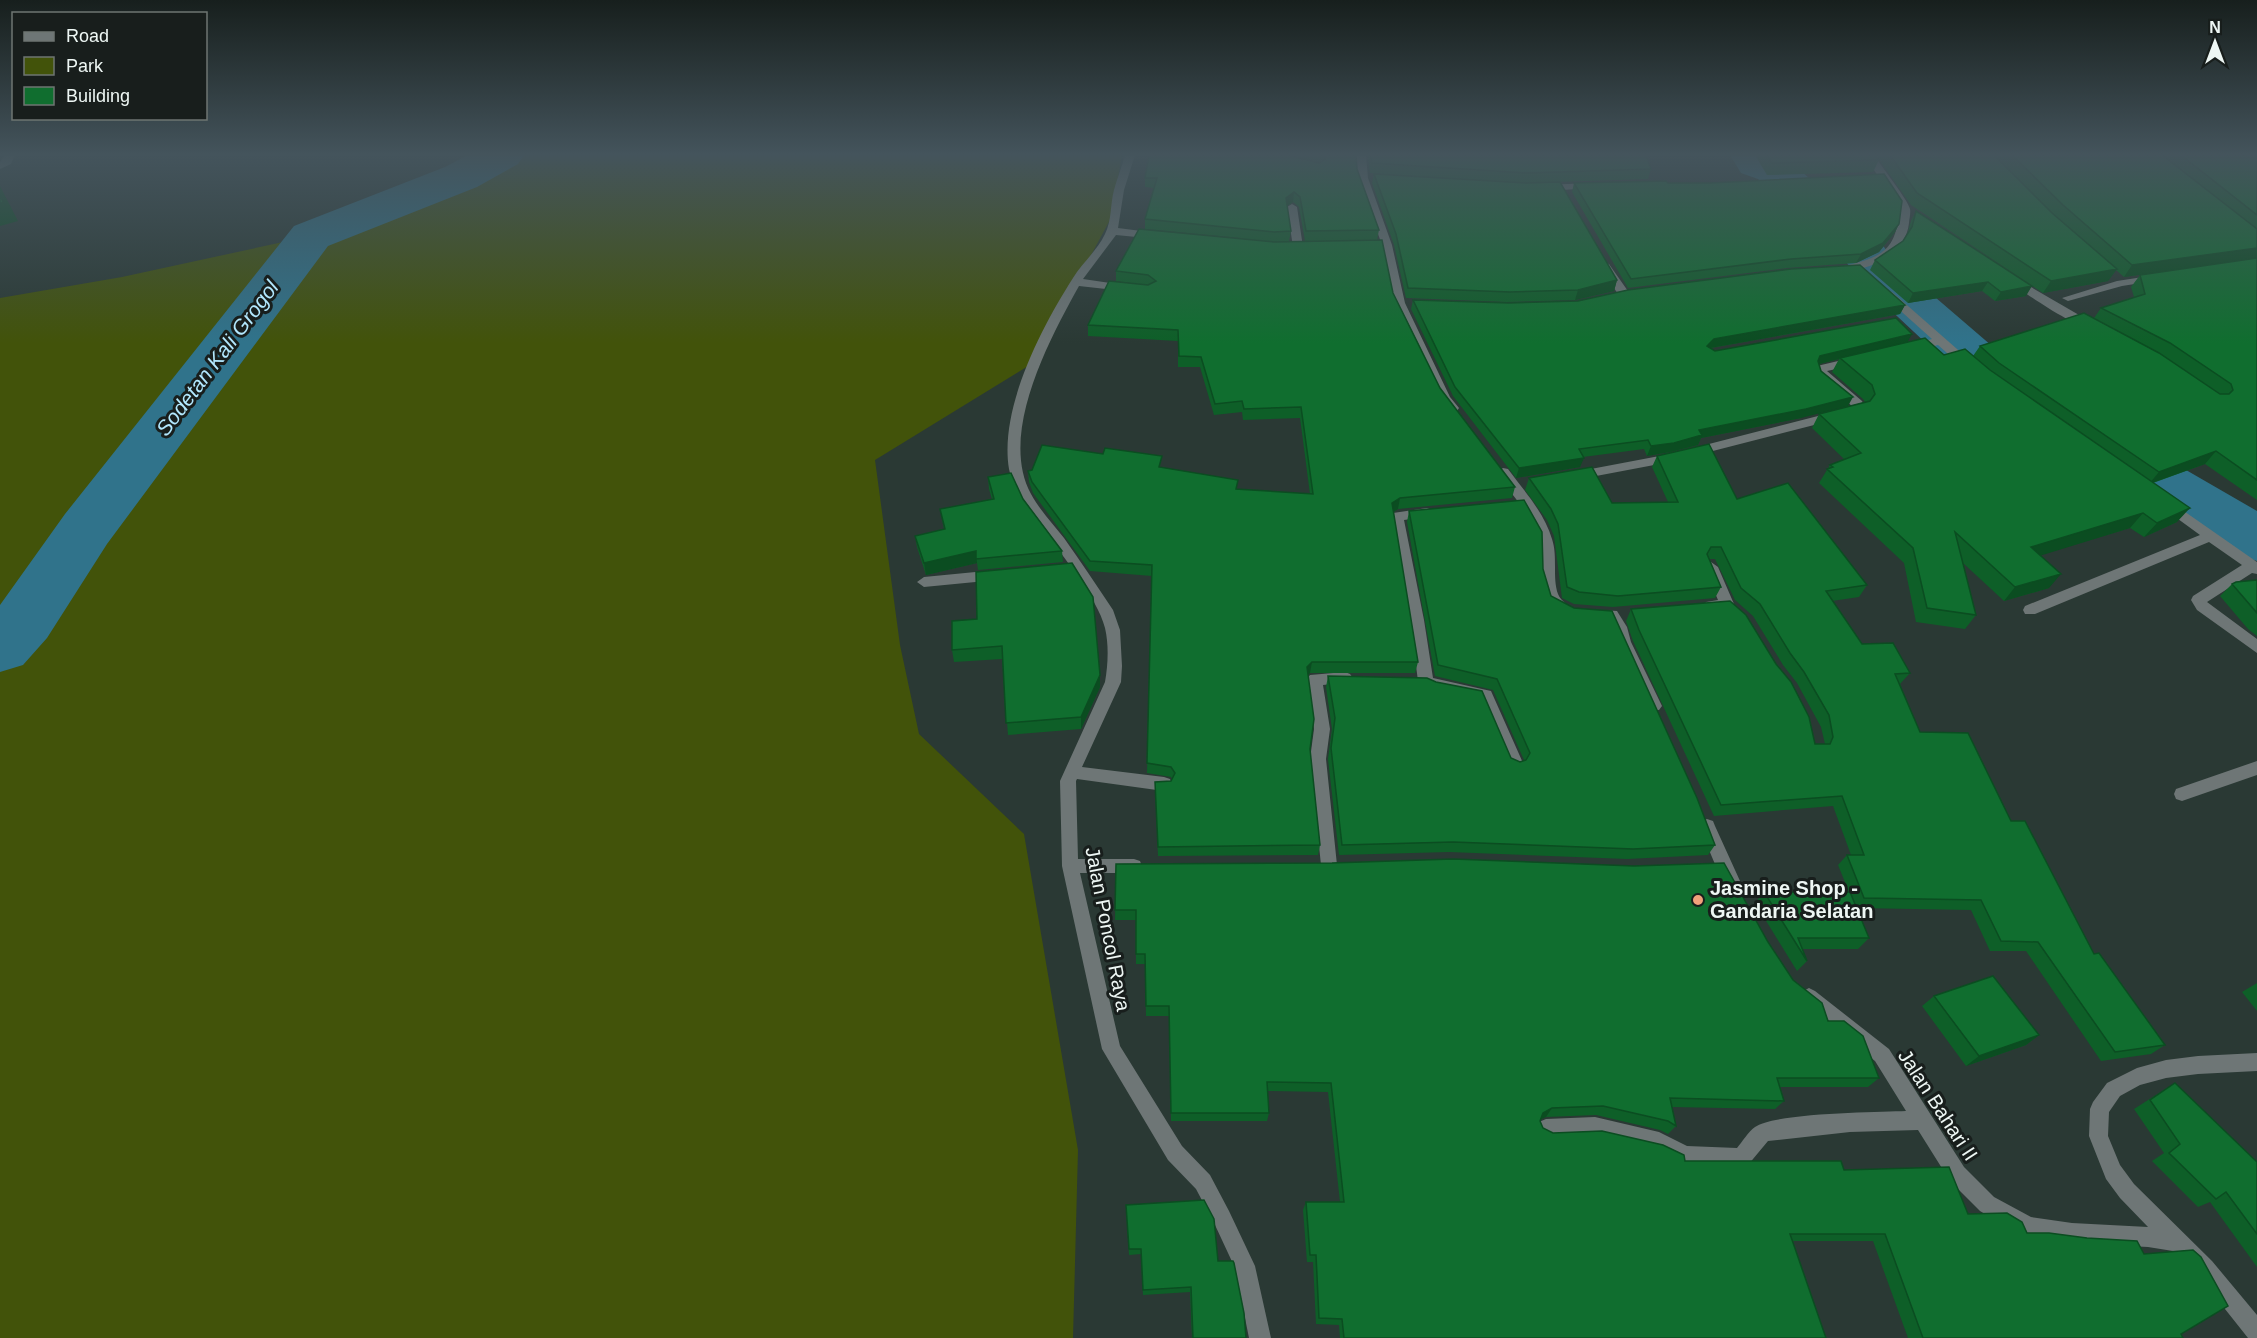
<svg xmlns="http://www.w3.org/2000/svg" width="2257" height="1338" font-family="Helvetica,sans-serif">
	<rect width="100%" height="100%" fill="#2a3934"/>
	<path fill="#42530a" d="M502,155H1122L1111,218L1033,363L875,460L900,645L919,734L1024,834L1078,1150L1073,1338H0V298L122,277L311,236L461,177Z"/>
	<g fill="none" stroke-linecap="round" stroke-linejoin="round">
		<path fill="#30738b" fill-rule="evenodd" d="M468,155H524L518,164L477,187L328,246L107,544L47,638L23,665L0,672V605L65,514L294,226L445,167Z
			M1730,155H1775L1790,161L1880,242L1900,267L1999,352L2122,433L2257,511V561L2236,554L2082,459L1961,376L1866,287L1846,262L1758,179L1741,173Z"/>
		<path fill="#6e7676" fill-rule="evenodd" d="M5,155H15L11,164L0,169V162Z
			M1125,155H1135L1124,190L1118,228L1157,233L1162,236L1157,239L1116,235L1083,279L1124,285L1130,288L1124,291L1079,286C1050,338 998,434 1031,494C1039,509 1053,524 1064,538C1081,562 1097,586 1113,610L1120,630L1122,666L1121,682L1082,767L1164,777L1170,779L1172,784L1170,789L1164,791L1077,779L1076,781L1078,859H1134L1140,861L1142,866L1140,871L1134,873H1080L1120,1046L1182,1146L1210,1175L1229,1211L1255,1266L1271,1338H1249L1235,1268L1215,1225L1196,1189L1168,1160L1102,1049L1062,866L1060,781L1105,682C1108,665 1109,645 1105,628C1098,598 1056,547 1036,521C1025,505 1013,489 1009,469C999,409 1041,328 1073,278C1082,263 1097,251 1105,234C1112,220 1110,205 1114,190C1117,178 1122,167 1125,155Z
			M1356,155H1366L1368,178L1392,245L1405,303L1450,397L1459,408L1457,411H1449L1439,398L1393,303L1382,245L1358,178Z
			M1864,155H1874C1881,166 1908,200 1910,209C1911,213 1909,220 1909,223C1905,256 1873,268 1844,272L1840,271V267C1881,257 1895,254 1900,209Z
			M1593,183L1597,184V188L1542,191L1537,188L1542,185Z
			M1292,204L1297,207L1303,247L1298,250L1293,247L1287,207Z
			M1605,263L1609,264L1630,294L1628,296H1620L1618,294L1599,266Z
			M2156,275L2160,276V280L2122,286L2068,301L2062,298L2117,281Z
			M2012,276L2098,326L2096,328C2079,332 2024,292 2008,281V277Z
			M1888,291L1892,292L1973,363V369H1965L1938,345L1913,352L1909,351V345L1932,339L1884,296V292Z
			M1855,357L1859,358V364L1827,371L1862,401L1865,407L1861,413L1670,462L1575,480L1568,476L1575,472L1670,454L1853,407L1814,372L1817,366Z
			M1503,468L1508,469C1524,491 1544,512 1552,539C1558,557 1552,577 1558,594C1561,602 1569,604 1573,611L1571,615C1565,617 1563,616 1558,613C1535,599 1545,570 1541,548C1540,542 1538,536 1535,530C1526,508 1509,492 1496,472Z
			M2168,500L2257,562V574L2252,573L2207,602L2257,639V653L2197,610L2191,600L2193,596L2242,565L2209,542L2035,614H2025L2023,610L2025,606L2200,535L2163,508L2161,505L2163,502Z
			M1427,508L1432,510L1434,513L1432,516L1404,520L1424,620L1433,678L1491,691L1523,763L1521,768L1515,770L1509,768L1480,700C1465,697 1426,695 1418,681L1410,620L1390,519L1393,513Z
			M1711,562L1718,567L1734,604L1732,608L1711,611L1704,606L1706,602L1718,600L1704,567Z
			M996,570L1003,575L996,580L924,587L917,582L924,577Z
			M1601,610L1617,611L1627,627L1631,642L1662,706L1659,710H1649L1608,620L1596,619L1594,615Z
			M1345,672L1350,674L1353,678L1350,682L1323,685L1330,729L1326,759L1337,865L1335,870L1329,872L1323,870L1321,865L1310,759L1314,729L1307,679L1310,675Z
			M2257,761V775L2182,801L2176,799L2174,794L2176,789Z
			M1707,819L1713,821L1715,826L1740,881L1737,886L1731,889L1725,886L1722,881L1699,826L1701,821Z
			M1809,988L1815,991L1889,1049L1964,1167L1994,1197L2031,1217L2072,1223L2148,1227L2120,1198L2106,1179L2089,1136L2090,1109L2093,1102L2107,1083L2137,1068L2166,1060L2198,1056L2257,1053V1071L2198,1074L2166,1078L2140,1085L2120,1096L2109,1112L2108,1136L2120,1165L2134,1184L2212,1261L2257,1315V1338H2248L2198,1275L2173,1251L2148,1247L2072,1243L2031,1237L2003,1225L1980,1211L1950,1181L1918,1130L1850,1132L1768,1141L1748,1165L1741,1168L1686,1166L1656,1151L1595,1137L1546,1139L1539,1136L1536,1129L1539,1122L1546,1119L1595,1117L1659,1132L1687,1146L1737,1148C1742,1142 1748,1132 1755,1127C1774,1113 1878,1112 1906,1111L1875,1061L1803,1003L1800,997L1803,991Z"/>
	</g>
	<path fill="#0e5f28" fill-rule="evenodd" d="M1149,155H1356L1357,169L1379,230L1377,240L1393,293L1440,388L1515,487L1512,498L1398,509L1393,512L1418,662L1415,673H1310L1308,675L1310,749L1320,845L1318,855L1158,856L1155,782L1171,781L1172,779L1171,777L1147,773L1152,576L1090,571L1033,493L1029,482L1028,471L1161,467L1237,489L1310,494L1300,418L1243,420L1242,412L1214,415L1200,367H1178V341L1088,336V325L1137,284L1116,281V271L1240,238L1145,229V219L1154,188L1145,187V178ZM1293,202L1299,207L1305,241H1289L1291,231L1287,206Z
		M1368,155H1646L1651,169L1648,179L1523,183L1370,173Z
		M1755,155H1875L1879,160L1873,172L1767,175Z
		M1876,155H2257V500L2205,464L2153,483L2177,522L2144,537L2130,528L2040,555L2049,588L2004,601L1963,563L1976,615L1965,629L1916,622L1904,563L1819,483L1830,465L1844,459L1812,428L1819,414L1865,402L1863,399L1832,372L1839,359L1819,364L1801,418L1701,438L1698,445L1670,452L1647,456L1644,449L1583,457L1580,467L1516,478L1453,396L1411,309L1413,300L1509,303L1905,305L1900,314L1711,348L1715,351L1907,342L1944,355L1973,356L1980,346L2094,318L2101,308L2134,297L2131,287L2140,275L2174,270L2124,277L2116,270L2108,281L2043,293L1911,205Z
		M1374,174L1617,280L1614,291L1575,300L1507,302L1406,298L1394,245L1372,183Z
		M1574,183H1668L1899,224L1895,232L1879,252L1856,263L1787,268L1628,288L1572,192Z
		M1916,211L2026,296L1995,301L1982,291L1908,303L1870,270L1875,260L1903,241L1907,235L1911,221Z
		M1657,456L1737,499L1867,585L1859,597L1832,601L1862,644L1910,673L1900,684L1920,732L2011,821L2094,954L2165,1045L2151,1054L2101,1061L2026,951H1990L1971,910L1856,908L1869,938L1858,949H1802L1807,961L1797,971L1755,903L1764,892H1849L1838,865L1847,855H1851L1833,806L1714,816L1633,641L1626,621L1631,609L1815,744H1825L1821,727L1797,683L1783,665L1753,616L1735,600L1715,559H1709L1721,587L1715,598L1613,607L1574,604L1562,598L1554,536L1547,520L1525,490L1529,478L1612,503L1668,502L1652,467Z
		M988,477L1023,499L1062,551L1063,562L978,570L977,563L926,575L917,547L915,536L944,529L940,509L992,499L989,489Z
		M1409,511L1543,569L1551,596L1715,845L1708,855L1627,859L1449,852L1339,855L1328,759L1332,729L1326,687L1328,676L1511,758L1520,762L1524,760L1493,690L1435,676L1407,522Z
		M2257,580V636L2248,629L2220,596L2232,584Z
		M952,621L1100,687L1081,729L1008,735L1002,659L954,662L952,650Z
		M1116,864L1768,942L1793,980L1879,1078L1868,1087H1780L1784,1101L1775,1109L1672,1107L1676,1126L1668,1134L1660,1130L1596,1115L1546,1117L1541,1119L1540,1121L1543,1128L1553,1133L1685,1161L1844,1170L2027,1233L2181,1334L2183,1338H1908L1873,1241H1793L1826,1338H1340L1339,1325L1316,1324L1313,1262H1307L1303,1210L1306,1202H1340L1328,1092L1267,1091L1269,1113L1267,1121H1171L1169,1016H1146L1145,964H1136V920H1115Z
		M2257,983V1011L2242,992Z
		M1934,996L2039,1035L2026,1045L1966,1066L1922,1006Z
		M2175,1083L2257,1162V1267L2210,1202L2198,1207L2152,1161L2164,1153L2134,1109L2159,1093Z
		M1126,1205L1218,1261L1246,1338H1192L1190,1292L1143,1295L1141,1254L1129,1255Z"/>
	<path fill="#0b4d21" d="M0,186L18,221L0,226Z
		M1294,192L1293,202L1285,207L1286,198Z
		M1899,224L1895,232L1879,252L1856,263L1861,254Z
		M2257,248V258L2124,277L2132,265Z
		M2117,269L2108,281L2043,293L2051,281Z
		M1617,280L1614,291L1575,300L1578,290Z
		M1988,282L1982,291L1908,303L1913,293Z
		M2032,286L2026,296L1995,301L2001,292Z
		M1905,305L1900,314L1710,348L1707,346L1714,339Z
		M1912,334L1907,343L1840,358L1839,359L1815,365L1820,356Z
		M1853,397L1848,406L1801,418L1701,438L1698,445L1670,452L1647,456L1651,446L1699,430Z
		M2216,451L2205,464L2149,484L2159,472Z
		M1584,458L1580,467L1516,478L1519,468Z
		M1400,498L1398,509L1390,514L1392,503Z
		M2190,508L2177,522L2144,537L2157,523Z
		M2143,513L2130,528L2020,562L2031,547Z
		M976,551L977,563L926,575L924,563Z
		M2061,574L2049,588L2004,601L2015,587Z
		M1312,662L1310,673L1305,678L1307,667Z
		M1100,675V687L1081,729V717Z
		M2039,1035L2026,1045L1966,1066L1979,1056Z
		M1552,1108L1546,1117L1537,1121L1543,1113Z"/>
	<path fill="#106e2f" stroke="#0b4d21" stroke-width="1.5" d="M1149,155H1288L1319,163L1325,159L1326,156L1322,155H1356L1357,169L1379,230L1306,231L1300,197L1294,192L1286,198L1291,231L1274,232L1145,219L1157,178H1145Z
		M1370,155H1646L1651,169L1526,173L1372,163Z
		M1767,155H1875L1879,160L1772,163Z
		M1890,155H1994L2052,213L2117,269L2051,281L1917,193Z
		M2012,155H2162L2257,229V248L2132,265L2063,205Z
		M2181,155H2257V215Z
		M1374,174L1526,183L1560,182L1617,280L1578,290L1510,292L1408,288L1396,234Z
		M1884,174L1902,201L1899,224L1883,243L1861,254L1791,259L1631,279L1574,183L1666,181L1668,183H1710Z
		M0,195L3,202L0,203Z
		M1916,211L2032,286L2001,292L1988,282L1913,293L1875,260L1903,241L1912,227Z
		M1139,229L1274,242L1382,240L1393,293L1440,388L1515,487L1400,498L1392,503L1418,662H1312L1307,667L1314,719L1310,749L1320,845L1158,847L1155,782L1171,781L1175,773L1171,767L1147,763L1152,565L1090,561L1032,482L1028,471L1032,470L1042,445L1103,454L1105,448L1162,456L1159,467L1238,480L1236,489L1313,494L1301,407L1244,409L1242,401L1215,404L1201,357L1179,356L1178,330L1088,325L1109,281L1148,285L1156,281L1148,275L1116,271Z
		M2257,258V480L2216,451L2159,472L1999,363L1980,346L2084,313L2159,353L2220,394H2229L2233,390L2231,384L2170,343L2101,308L2145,294L2140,275Z
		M1860,265L1905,305L1714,339L1707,346L1715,351L1896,318L1912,334L1820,356L1818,361L1821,371L1853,397L1806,409L1699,430L1702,435L1674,443L1651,446L1648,440L1579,449L1584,458L1519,468L1455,387L1413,300L1509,303L1578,301L1628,290L1791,269Z
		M1925,338L1944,355L1965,349L1990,370L2190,508L2157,523L2143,513L2031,547L2061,574L2015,587L1955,532L1976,615L1927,608L1913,548L1827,469L1833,467L1830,465L1861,453L1819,414L1870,401L1875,394L1872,385L1840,358Z
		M1709,444L1737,499L1788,483L1867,585L1826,591L1862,644L1893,643L1910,673L1895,674L1920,732L1968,733L2011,821H2025L2094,954L2099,953L2165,1045L2115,1052L2038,942L2001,941L1981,900L1864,898L1847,855H1864L1842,796L1721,805L1639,630L1631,609L1730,601L1746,615L1776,664L1791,682L1809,717L1815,744H1830L1833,737L1829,715L1804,672L1790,653L1760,604L1741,588L1721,547H1711L1707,554L1721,587L1618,596L1579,592L1567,587L1558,524L1551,509L1529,478L1592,467L1612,503L1678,502L1657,456Z
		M1011,473L1023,499L1062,551L976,559V551L924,563L915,536L945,529L940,509L994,499L988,477Z
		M1524,500L1542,532L1543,569L1551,596L1574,608L1612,611L1697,798L1715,845L1633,849L1453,842L1342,845L1331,748L1335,718L1328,676L1427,678L1436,682L1482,691L1511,758L1520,762L1526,760L1530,753L1497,679L1438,665L1409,511Z
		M1072,563L1093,597L1100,675L1081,717L1006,723L1002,646L952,650V621L977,619L976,572Z
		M2257,580V613L2232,584L2236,582Z
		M1453,859L1634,866L1724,863L1768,942L1793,980L1822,1003L1828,1021H1844L1863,1036L1879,1078H1777L1784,1101L1670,1098L1676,1126L1668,1121L1603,1106L1552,1108L1543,1113L1540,1121L1543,1128L1553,1133L1602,1131L1663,1145L1684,1155L1685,1161H1841L1844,1170L1949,1167L1968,1214L2007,1213L2022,1222L2027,1233H2049L2087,1238L2137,1241L2144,1254L2193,1250L2201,1257L2228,1306L2181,1334L2183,1338H1923L1885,1234H1790L1826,1338H1344L1342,1319L1319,1318L1316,1255H1310L1306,1202H1344L1331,1083L1267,1082L1269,1113H1171L1169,1006H1146L1145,954H1136V910H1115L1116,864L1332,863Z
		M1764,892H1850L1869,938H1798L1807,961Z
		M1993,976L2039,1035L1979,1056L1934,996Z
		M2175,1083L2257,1162V1234L2226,1192L2216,1199L2169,1153L2180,1144L2150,1100Z
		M1204,1200L1214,1219L1218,1261H1233L1234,1263L1244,1313L1246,1338H1193L1191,1287L1143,1290L1141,1249H1129L1126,1205Z"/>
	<linearGradient id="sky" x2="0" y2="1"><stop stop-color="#171f1d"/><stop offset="0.45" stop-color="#44545c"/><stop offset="1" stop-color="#44545c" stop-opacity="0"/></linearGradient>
	<rect width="2257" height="343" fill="url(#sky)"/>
	<circle fill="#f1a17b" stroke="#181e1c" stroke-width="2" cx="1698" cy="900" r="6"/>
	<g text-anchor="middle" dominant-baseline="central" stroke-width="6" stroke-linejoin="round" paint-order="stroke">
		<g font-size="20" font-weight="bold" fill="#eef7f4" stroke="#181e1c" text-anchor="start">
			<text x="1710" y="888">Jasmine Shop -<tspan x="1710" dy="23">Gandaria Selatan</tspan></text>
		</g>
		<g font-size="20" fill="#eef7f4" stroke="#181e1c">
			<text transform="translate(1108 929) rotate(79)">Jalan Poncol Raya</text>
			<text transform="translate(1938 1105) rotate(57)">Jalan Bahari II</text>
		</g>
		<g font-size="21" font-style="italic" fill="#b2e8fe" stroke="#181e1c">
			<text transform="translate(217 358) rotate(-53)">Sodetan Kali Grogol</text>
		</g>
	</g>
	<rect x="12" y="12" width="195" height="108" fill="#181e1c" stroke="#6e7572" stroke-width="1.5"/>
	<rect x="24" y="32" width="30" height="9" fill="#6e7676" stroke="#6e7572" stroke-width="1.5"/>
	<text x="66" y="42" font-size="18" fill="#eef7f4">Road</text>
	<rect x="24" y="57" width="30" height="18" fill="#42530a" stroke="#6e7572" stroke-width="1.5"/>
	<text x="66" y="72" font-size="18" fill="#eef7f4">Park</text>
	<rect x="24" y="87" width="30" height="18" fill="#106e2f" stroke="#6e7572" stroke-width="1.5"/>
	<text x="66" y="102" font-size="18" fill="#eef7f4">Building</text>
	<g transform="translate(2215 42)" stroke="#181e1c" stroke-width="4.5" paint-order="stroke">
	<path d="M0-4.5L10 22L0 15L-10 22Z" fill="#eef7f4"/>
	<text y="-9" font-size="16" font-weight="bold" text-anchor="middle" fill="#eef7f4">N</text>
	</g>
</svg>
